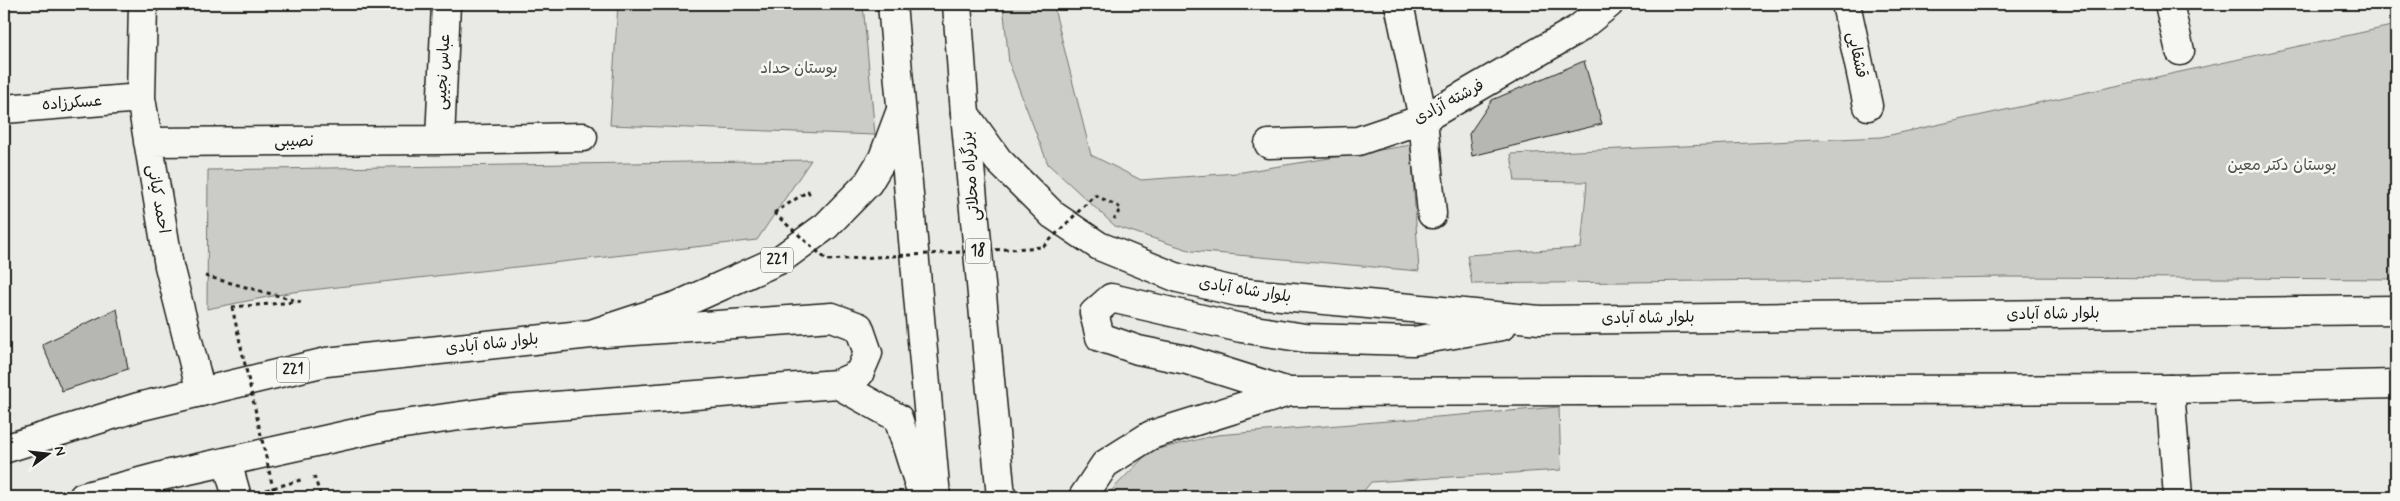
<svg xmlns="http://www.w3.org/2000/svg" width="2400" height="501" font-family="Mynerve,'Playpen Sans Arabic',sans-serif">
	<rect width="100%" height="100%" fill="#e9e9e5"/>
	<filter id="ink" filterUnits="userSpaceOnUse"><feTurbulence type="fractalNoise" baseFrequency=".02" numOctaves="2"/><feDisplacementMap in="SourceGraphic" scale="10" xChannelSelector="R" yChannelSelector="G"/><feConvolveMatrix kernelMatrix="1 2 1 2 8 2 1 2 1" color-interpolation-filters="sRGB"/></filter>
	<g filter="url(#ink)">
		<path fill="#cbcbc7" stroke="#747472" d="M618,4H863L875,135L610,125Z
			M1003,4H1053L1091,155L1141,180L1236,173L1411,145L1419,271L1192,251L1115,226L1048,164L1009,63Z
			M2396,25V279L2007,277L1472,284L1467,255L1581,248L1587,182L1515,181L1511,154L1881,137Z
			M811,160L757,240L293,292L207,309L208,170Z
			M1559,407L1561,470L1371,482L1359,497H1105L1150,451L1217,435Z"/>
		<path fill="#b6b6b3" stroke="#1c1c1c" d="M1584,61L1602,124L1472,156L1469,134L1492,100Z
			M117,309L128,369L62,391L42,344Z"/>
		<g fill="none" stroke-linecap="round" stroke-linejoin="round">
			<defs>
				<path id="minor" d="M143,4L141,98L169,266L201,392
					M1399,4L1423,119L1432,214
					M1846,4L1868,106
					M2169,4L2180,51
					M4,109L141,98
					M440,140L446,4
					M148,142L440,140L583,137
					M1269,144L1358,141L1423,119L1578,29L1609,4
					M2170,389L2178,497
					M227,462L237,497"/>
				<path id="secondary" d="M965,114L998,160L1053,215L1099,246L1178,278L1238,292L1540,320L2396,310
					M1289,392L1187,360L1138,350L1100,337L1094,313L1111,298L1241,328L1305,338L1413,341L1502,326
					M1083,497L1105,464L1151,435L1289,392L2170,389L2396,384"/>
				<path id="primary" d="M837,384L898,418L923,497
					M4,449L138,407L326,362L591,334L679,305L781,259L826,226L868,183L883,158L901,110
					M83,497L166,475L383,427L502,410L837,384L859,374L868,353L859,327L832,317L591,334"/>
				<path id="trunk" d="M892,4L936,497
					M957,4L965,114L1001,497"/>
			</defs>
			<use href="#minor" stroke="#1c1c1c" stroke-width="31"/>
			<use href="#secondary" stroke="#1c1c1c" stroke-width="31"/>
			<use href="#primary" stroke="#1c1c1c" stroke-width="31"/>
			<use href="#trunk" stroke="#1c1c1c" stroke-width="31"/>
			<path stroke="#1c1c1c" stroke-width="3" stroke-dasharray="4 4" stroke-linecap="butt" d="M1095,195L1121,208L1114,219
				M774,213L808,191L811,198
				M205,276L301,302
				M232,307L296,302
				M314,476L321,497
				M266,490L304,479"/>
			<use href="#minor" stroke="#f6f6f2" stroke-width="28"/>
			<use href="#secondary" stroke="#f6f6f2" stroke-width="28"/>
			<use href="#primary" stroke="#f6f6f2" stroke-width="28"/>
			<use href="#trunk" stroke="#f6f6f2" stroke-width="28"/>
			<path stroke="#1c1c1c" stroke-width="3" stroke-dasharray="4 4" stroke-linecap="butt" d="M774,213L827,260L1043,247L1095,195
				M232,307L275,497"/>
		</g>
	</g>
	<g text-anchor="middle" dominant-baseline="central" stroke-width="5" stroke-linejoin="round" paint-order="stroke">
		<g fill="#f6f6f2" stroke="#5d5d5c" stroke-width="1">
			<rect x="965.5" y="238.5" width="25" height="25" rx="4"/>
			<rect x="761" y="247.5" width="32" height="25" rx="4"/>
			<rect x="277" y="357.5" width="32" height="25" rx="4"/>
		</g>
		<g font-size="15" font-weight="bold" fill="#1c1c1c">
			<text x="978" y="251">18</text>
			<text x="777" y="260">221</text>
			<text x="293" y="370">221</text>
		</g>
		<g font-size="16" fill="#1c1c1c" stroke="#f6f6f2">
			<text transform="translate(1857 55) rotate(78)">قشقایی</text>
			<text transform="translate(443 72) rotate(-87)">عباس نجیبی</text>
			<text transform="translate(1449 102) rotate(-28)">فرشته آزادی</text>
			<text transform="translate(72 103) rotate(-4)">عسکرزاده</text>
			<text x="294" y="141">نصیبی</text>
			<text transform="translate(971 176) rotate(-95)">بزرگراه محلاتی</text>
			<text transform="translate(158 199) rotate(80)">احمد کیانی</text>
			<text transform="translate(1245 290) rotate(9)">بلوار شاه آبادی</text>
			<text transform="translate(2053 314) rotate(-1)">بلوار شاه آبادی</text>
			<text transform="translate(1648 318) rotate(-1)">بلوار شاه آبادی</text>
			<text transform="translate(492 344) rotate(-6)">بلوار شاه آبادی</text>
		</g>
		<g font-size="16" fill="#51514f" stroke="#f6f6f2">
			<text x="799" y="68">بوستان حداد</text>
			<text x="2282" y="165">بوستان دکتر معین</text>
		</g>
	</g>
	<rect width="2400" height="501" fill="none" stroke="#f6f6f2" stroke-width="20"/>
	<rect x="10" y="10" width="2380" height="481" fill="none" stroke="#1c1c1c" stroke-width="2" filter="url(#ink)"/>
	<g transform="translate(48 454) rotate(75)" stroke="#f6f6f2" stroke-width="4" paint-order="stroke">
	<path d="M0-4L9 19L0 12L-9 19Z" fill="#1c1c1c"/>
	<text y="-8" font-size="14" font-weight="bold" text-anchor="middle" fill="#1c1c1c">N</text>
	</g>
</svg>
